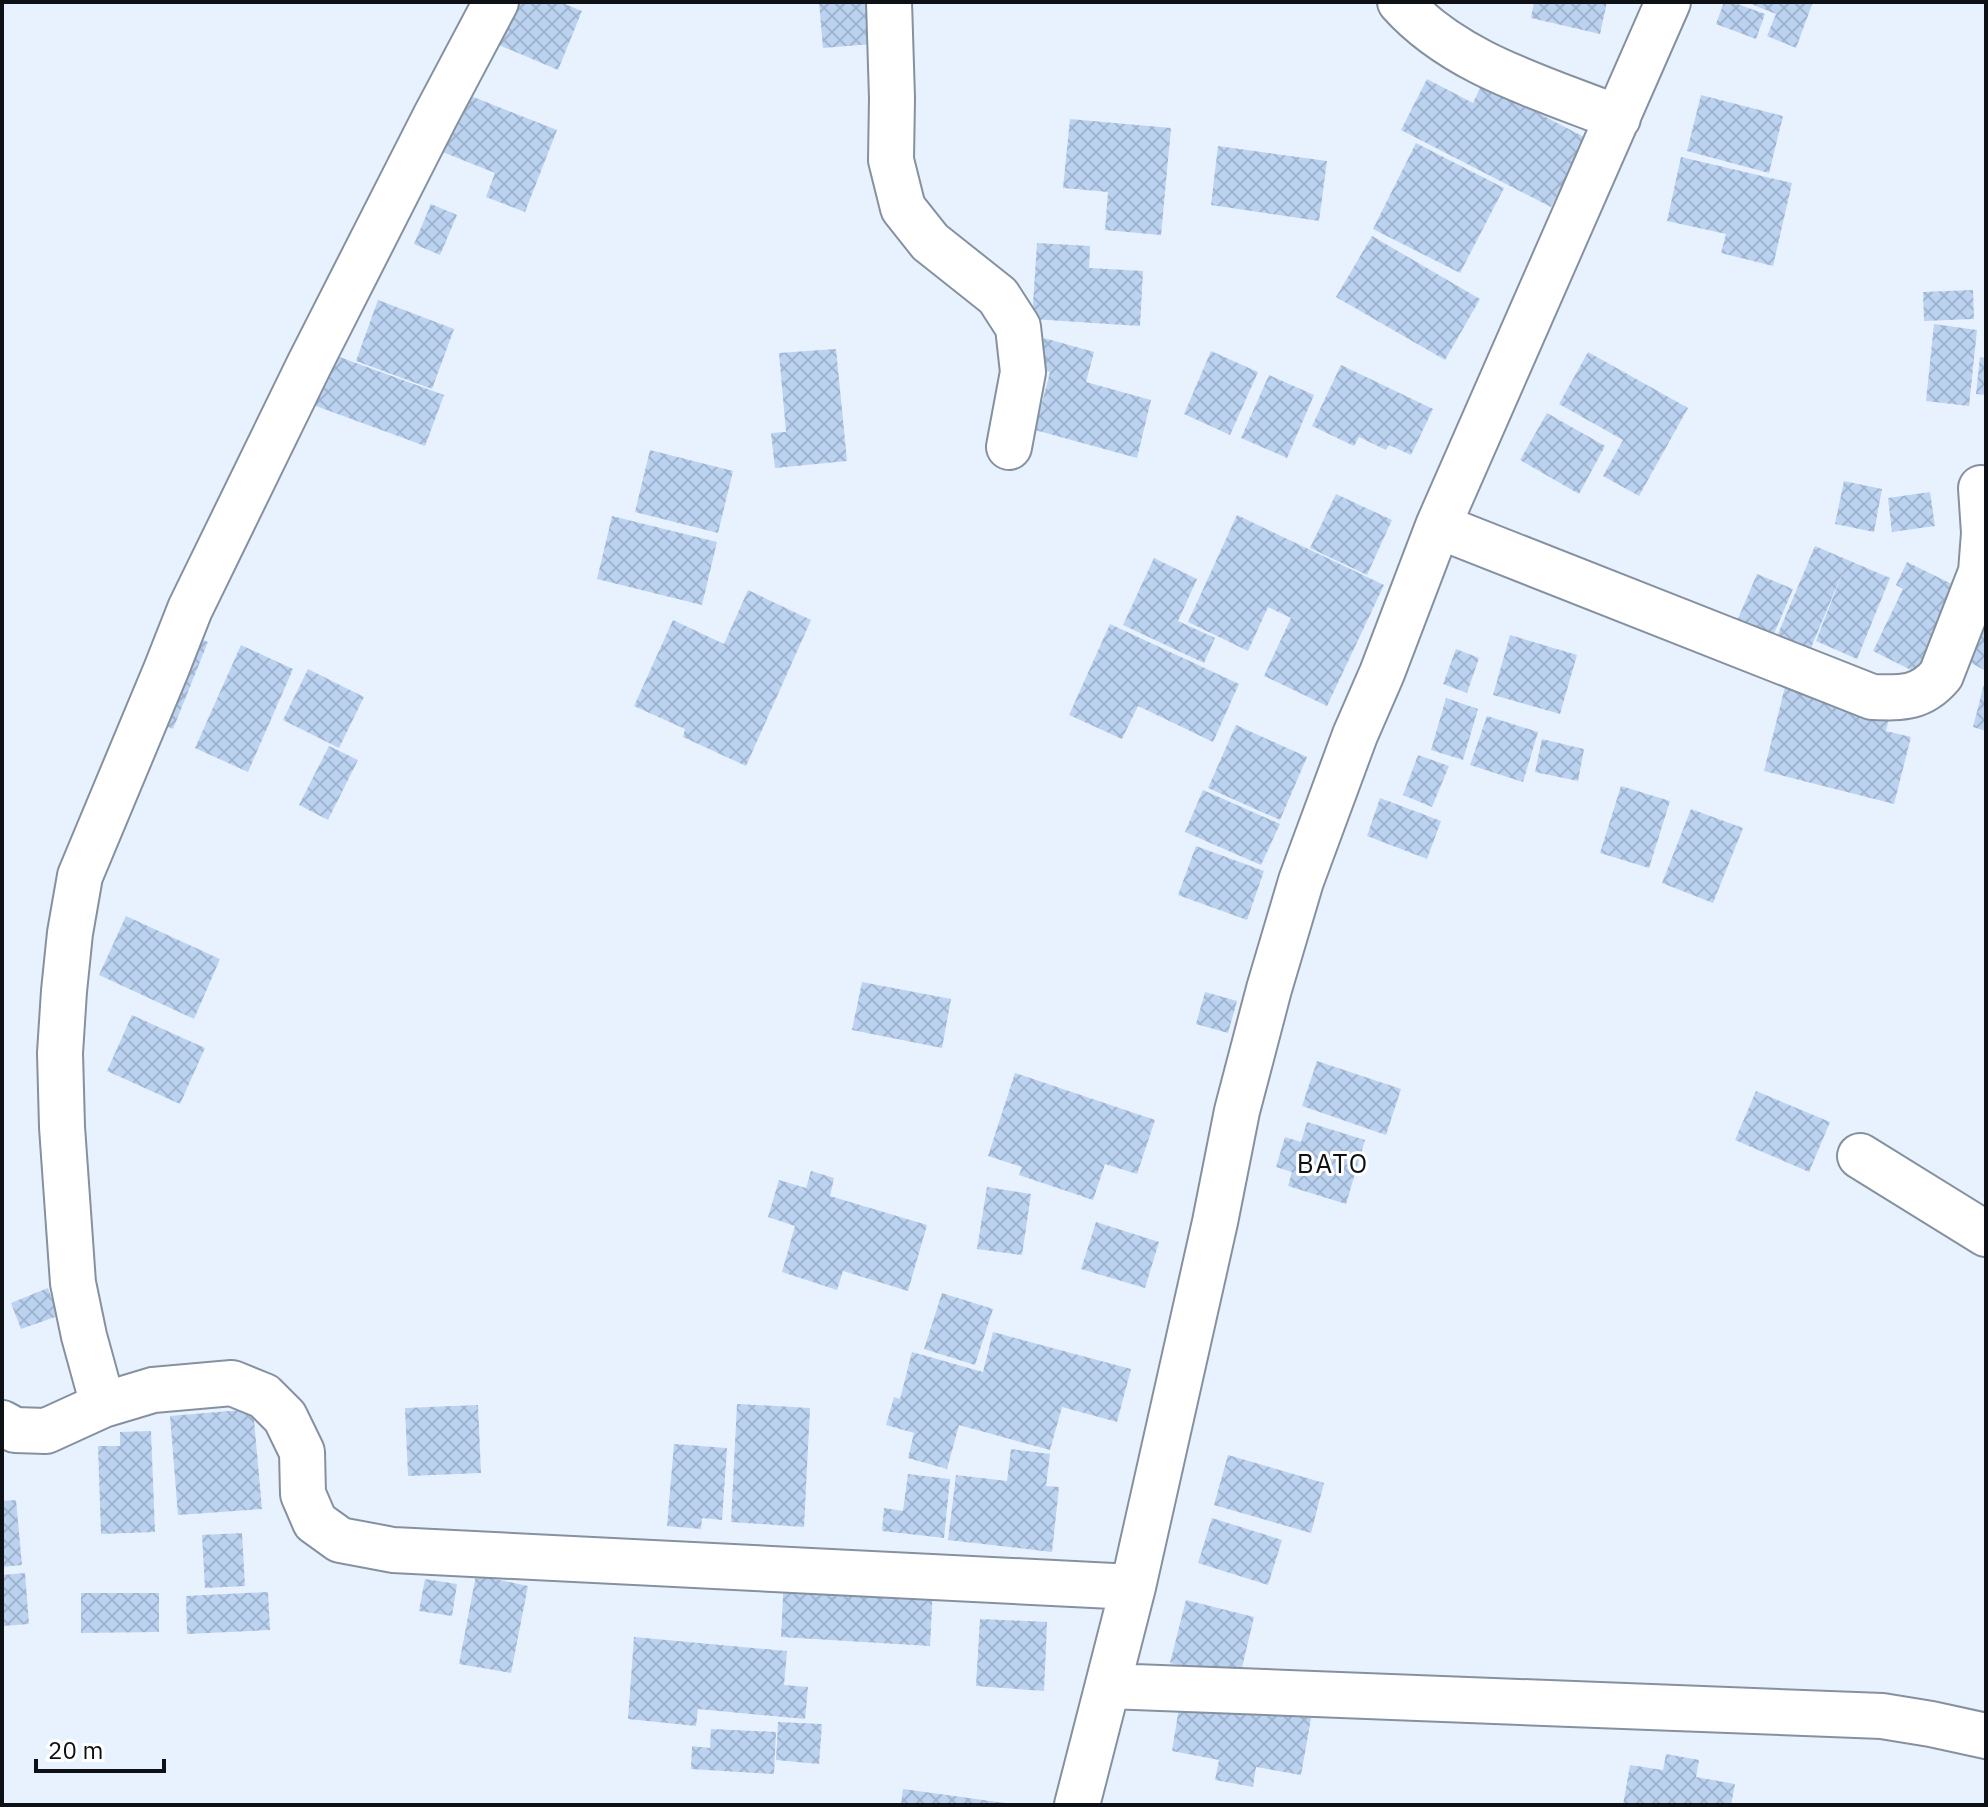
<svg xmlns="http://www.w3.org/2000/svg" width="1988" height="1807" font-family="'IBM Plex Sans',sans-serif">
	<defs>
		<pattern id="building-cross-hatch" width="8" height="8" patternUnits="userSpaceOnUse" patternTransform="scale(2)"><rect width="8" height="8" fill="#bbd3f1"/><path d="M0 0l8 8M0 8l8-8" fill="none" stroke="#a0b4ce"/></pattern>
	</defs>
	<rect width="100%" height="100%" fill="#e8f2ff"/>
	<path fill="url(#building-cross-hatch)" d="M513,2H560L582,11L558,70L487,40Z
		M819,2H869L872,44L823,48Z
		M1534,2H1607L1600,34L1531,18Z
		M1724,2H1732L1765,14L1756,39L1716,24Z
		M1746,2H1813L1796,48L1767,36L1776,14Z
		M1427,79L1473,103L1482,84L1586,138L1551,207L1401,130Z
		M453,89L557,130L525,212L486,197L495,173L430,147Z
		M1701,95L1783,116L1769,173L1687,151Z
		M1070,119L1171,128L1161,235L1105,230L1108,192L1063,188Z
		M1416,143L1504,188L1460,273L1373,229Z
		M1218,146L1327,161L1319,221L1211,205Z
		M1681,157L1792,183L1773,266L1721,253L1726,234L1667,221Z
		M431,204L457,215L440,255L414,244Z
		M1372,236L1480,299L1445,360L1336,297Z
		M1037,243L1090,246L1089,268L1143,271L1140,326L1032,319Z
		M1973,290L1974,319L1924,321L1923,292Z
		M378,300L454,329L432,389L356,361Z
		M1934,324L1977,330L1969,406L1926,401Z
		M1044,338L1094,352L1086,382L1151,400L1137,458L1035,430L1050,372L1036,368Z
		M836,349L847,461L775,468L771,433L786,432L779,353Z
		M323,351L444,395L425,446L305,402Z
		M1211,351L1258,372L1230,435L1184,414Z
		M1588,352L1688,408L1639,496L1603,476L1623,440L1559,404Z
		M1980,357L1986,358V395L1976,394Z
		M1341,365L1433,409L1411,455L1389,445L1386,450L1359,437L1354,446L1312,426Z
		M1269,375L1314,395L1287,458L1241,438Z
		M1547,413L1605,446L1579,494L1520,460Z
		M650,450L733,471L718,533L635,512Z
		M1844,481L1882,489L1874,532L1835,524Z
		M1930,492L1935,526L1892,532L1888,498Z
		M1336,494L1392,520L1367,575L1310,548Z
		M1237,515L1384,585L1327,706L1264,676L1291,618L1268,607L1248,651L1188,622Z
		M612,516L717,542L702,605L597,579Z
		M1815,546L1890,578L1857,659L1816,641L1844,569L1805,662L1772,648Z
		M1154,558L1197,579L1178,621L1215,638L1204,663L1123,625Z
		M1907,562L1964,590L1923,676L1873,651L1903,589L1896,585Z
		M1757,574L1793,589L1770,643L1734,628Z
		M748,590L811,620L746,766L683,737L685,729L634,706L673,620L724,644Z
		M1986,621V671L1964,659Z
		M1110,624L1239,684L1213,742L1138,706L1122,739L1069,715Z
		M186,633L208,642L173,729L151,720Z
		M1510,635L1577,655L1560,714L1493,695Z
		M241,645L293,669L248,772L195,748Z
		M1456,649L1479,658L1467,693L1443,684Z
		M308,669L364,697L339,748L283,720Z
		M1985,680H1986V731L1973,727Z
		M1785,687L1890,714L1886,731L1911,737L1894,804L1764,771Z
		M1446,698L1478,709L1463,760L1431,750Z
		M1487,716L1538,732L1523,782L1470,765Z
		M1236,725L1307,757L1280,820L1208,788Z
		M1542,739L1584,749L1578,781L1535,772Z
		M329,746L358,760L328,820L299,805Z
		M1418,755L1449,766L1432,807L1403,795Z
		M1621,786L1670,801L1649,868L1600,853Z
		M1203,790L1280,824L1261,865L1185,832Z
		M1380,798L1441,821L1427,859L1367,836Z
		M1691,809L1743,828L1713,903L1662,883Z
		M1196,846L1264,871L1247,920L1178,895Z
		M126,916L220,959L194,1019L99,975Z
		M862,982L951,999L942,1048L852,1030Z
		M1205,992L1237,1001L1228,1033L1196,1024Z
		M132,1015L205,1048L180,1104L107,1071Z
		M1317,1061L1401,1089L1386,1135L1302,1106Z
		M1015,1073L1155,1120L1137,1174L1105,1164L1093,1200L1019,1175L1022,1167L988,1156Z
		M1756,1091L1830,1122L1809,1172L1735,1140Z
		M1307,1122L1365,1140L1346,1204L1288,1186L1292,1172L1276,1167L1285,1137L1301,1142Z
		M811,1171L834,1178L830,1196L927,1225L908,1291L843,1271L837,1290L782,1272L795,1226L768,1217L779,1180L806,1188Z
		M987,1187L1031,1194L1022,1255L977,1249Z
		M1096,1222L1159,1242L1145,1288L1081,1269Z
		M48,1288L58,1316L21,1329L11,1303Z
		M942,1293L993,1309L975,1365L924,1349Z
		M993,1332L1131,1369L1117,1422L1062,1407L1050,1450L959,1425L947,1469L908,1458L914,1433L886,1425L894,1397L900,1399L912,1352L983,1372Z
		M737,1404L810,1408L804,1527L731,1522Z
		M478,1405L481,1473L408,1476L405,1408Z
		M253,1409L262,1509L178,1515L170,1416Z
		M151,1431L155,1532L101,1534L98,1446H120V1432Z
		M674,1444L727,1448L722,1520L702,1518L701,1529L667,1526Z
		M1011,1449L1050,1454L1046,1486L1059,1487L1052,1552L948,1540L956,1475L1007,1481Z
		M1228,1455L1324,1483L1311,1533L1214,1505Z
		M908,1474L950,1479L944,1538L882,1531L884,1508L903,1511Z
		M16,1500L22,1565L2,1567V1501Z
		M1212,1518L1282,1540L1268,1585L1198,1563Z
		M242,1533L245,1586L205,1588L202,1535Z
		M25,1573L29,1624L2,1626V1575Z
		M476,1575L528,1586L511,1673L459,1664Z
		M784,1578L933,1587L930,1646L781,1637Z
		M425,1579L457,1584L452,1616L419,1611Z
		M268,1592L270,1630L187,1634L186,1596Z
		M81,1593H159V1632L81,1633Z
		M1186,1600L1254,1617L1239,1680L1170,1663Z
		M980,1619L1047,1622L1044,1691L976,1686Z
		M634,1637L787,1651L784,1685L808,1687L805,1719L698,1709L696,1726L628,1719Z
		M1267,1699L1313,1707L1301,1775L1256,1767L1253,1787L1215,1780L1219,1760L1172,1751L1180,1701L1264,1716Z
		M778,1722L822,1724L819,1764L776,1760Z
		M711,1729L776,1732L774,1774L691,1769L692,1746L710,1748Z
		M1666,1754L1699,1760L1696,1777L1735,1784L1731,1805H1623L1630,1765L1663,1770Z
		M903,1789L1005,1803V1805H901Z"/>
	<g fill="none" stroke-linecap="round" stroke-linejoin="round">
		<defs>
			<path id="minor" d="M889,2L892,98L891,160L903,208L930,242L998,296L1018,327L1023,372L1009,447
				M1400,2C1455,64 1543,88 1618,118
				M1438,526L1872,697C1902,698 1921,699 1941,675L1981,572L1984,533L1981,488
				M1860,1156L1986,1234
				M103,1405L84,1336L73,1283L62,1127L60,1053L64,991L70,933L80,876L166,670L190,609L309,365L435,117L496,2
				M2,1423L15,1430L46,1431L103,1405L153,1390L232,1383L264,1396L285,1417L302,1452L303,1494L315,1522L340,1540L393,1550L1133,1587
				M1108,1686L1882,1716L1931,1724L1986,1736
				M1077,1805L1133,1587L1215,1222L1237,1111L1269,989L1301,881L1355,735L1382,673L1438,526L1668,2"/>
		</defs>
		<use href="#minor" stroke="#8691a0" stroke-width="48"/>
		<use href="#minor" stroke="#fff" stroke-width="44"/>
	</g>
	<g text-anchor="middle" dominant-baseline="central" stroke-width="6" stroke-linejoin="round" paint-order="stroke">
		<g font-size="26" letter-spacing="2" fill="#0d1116" stroke="#fff">
			<text x="1333" y="1163">BATO</text>
		</g>
	</g>
	<rect width="1988" height="1807" fill="none" stroke="#0d1116" stroke-width="8"/>
	<path d="M36 1759v12h128v-12" fill="none" stroke="#0d1116" stroke-width="4"/>
	<text x="48" y="1759" font-size="24" fill="#0d1116" stroke="#ffffff" stroke-width="6" paint-order="stroke">20 m</text>
</svg>
